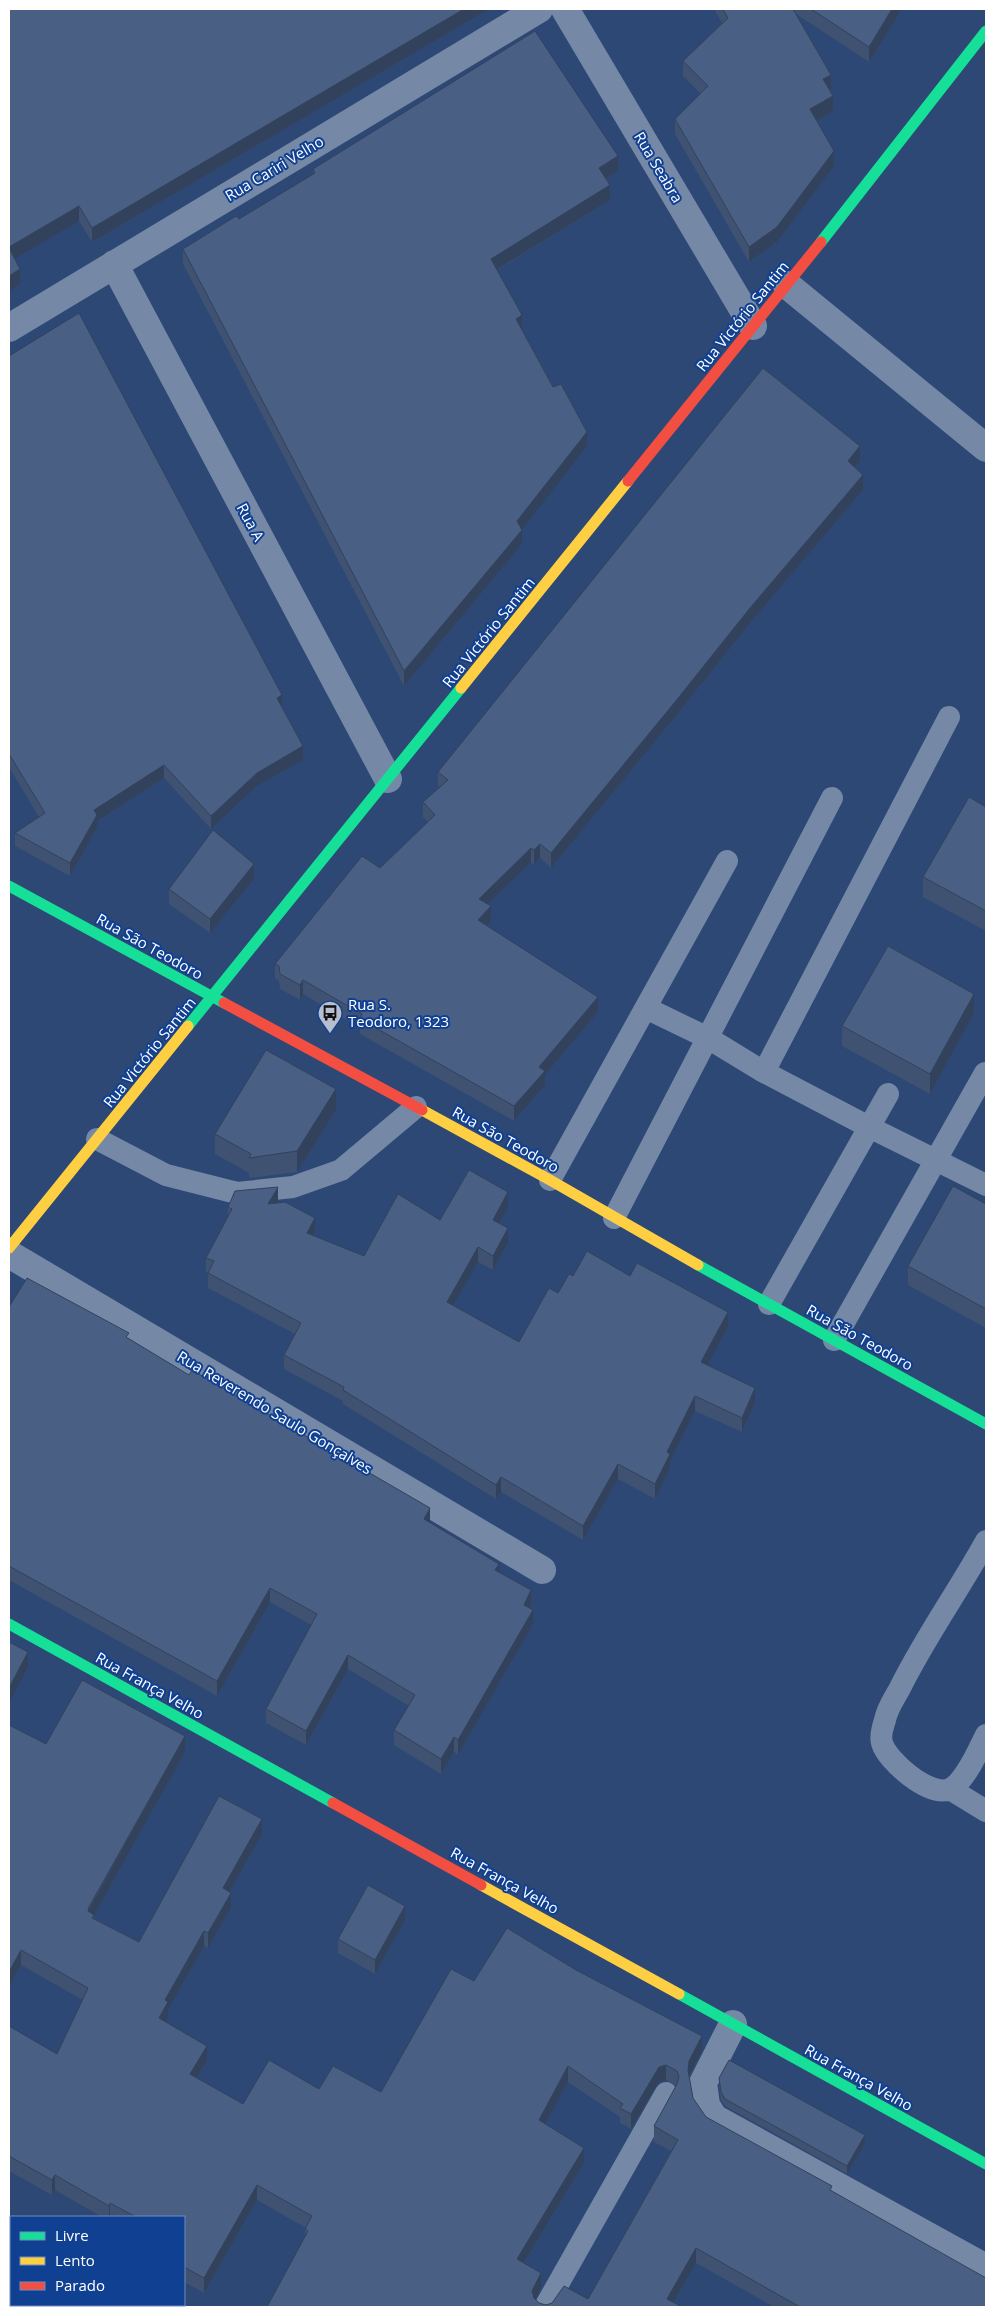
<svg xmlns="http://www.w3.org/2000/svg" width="995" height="2316" font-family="'Open Sans',sans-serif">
	<rect width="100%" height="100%" fill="#2d4875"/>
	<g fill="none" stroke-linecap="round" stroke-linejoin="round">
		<path stroke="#7589a7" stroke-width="22" d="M646,1008L708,1038L764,1072L869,1127L986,1185
			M764,1072L949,717
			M97,1139L166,1175L237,1193L293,1187L341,1170L416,1107
			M550,1180L727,861
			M614,1218L832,798
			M769,1304L888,1094
			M834,1340L985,1073
			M986,1541C959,1590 926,1636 901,1686C896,1696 887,1708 885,1720C883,1726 880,1737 882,1743C887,1761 930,1798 950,1789C965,1782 979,1749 986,1735
			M950,1789L986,1811
			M545,2307L666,2093"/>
		<path stroke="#7589a7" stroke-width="28" d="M565,9L753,326
			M114,264L388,779
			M787,285L986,448
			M9,328L539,9
			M9,1254L542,1570
			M733,2024L703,2083L706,2105L714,2118L986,2268
			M9,2243L11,2245
			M123,2305L128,2307"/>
		<path stroke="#16e098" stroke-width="11" d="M821,242L986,31
			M9,886L224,1003
			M188,1026L461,688
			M698,1265L986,1424
			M9,1624L333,1803
			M679,1994L986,2164"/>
		<path stroke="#ffcf43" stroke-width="11" d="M461,688L628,481
			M422,1110L550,1180L698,1265
			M9,1248L188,1026
			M481,1885L679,1994"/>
		<path stroke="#f24e42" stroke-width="11" d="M628,481L821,242
			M224,1003L422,1110
			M333,1803L481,1885"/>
	</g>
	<path fill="#3f5271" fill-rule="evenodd" d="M9,9H489L92,242L79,221L16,257L14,258L20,284L9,291Z
		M714,9H902L869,62L796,14L831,90L833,111L817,121L834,166L777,242L749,262L675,134V119L701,94L683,76V61L722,23Z
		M313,169L618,171L606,179L610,200L497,270L522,330L587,446L521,529L522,544L404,686L183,264V249L239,219L313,174Z
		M9,356L282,706L303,760L257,786L211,829L164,778L97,821V828L70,876L15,846V833L39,817L9,767Z
		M860,461L855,468L863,490L750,623L675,717L551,868L540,858L534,865L531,862L488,904L491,921L486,926L598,1012L545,1075V1085L514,1121L360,1034V1028L303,994L300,1000L280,989L279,981L275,978V964L380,868L428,822L423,817V802L439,787L438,786V772Z
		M986,807V931L923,897V877Z
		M254,879L210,933L169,904V889Z
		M974,1013L930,1094L842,1046V1026Z
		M336,1110L297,1172L249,1178V1173L215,1154V1134Z
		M278,1202L277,1203L315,1232L313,1236L364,1256L440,1220L508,1207L499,1223L508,1243L493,1270L478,1262L453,1305L519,1342L558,1293L573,1276H630L728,1327L707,1365L755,1402L742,1432L695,1411L670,1461V1468L655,1499L618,1479L583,1540L501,1492L496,1499L343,1404V1401L284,1369V1355L295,1334L208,1288V1273L206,1272V1258L228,1217V1207Z
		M986,1204V1328L908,1285V1266Z
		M9,1307L129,1339L430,1523L499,1572L531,1605L530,1608L533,1624L458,1755L454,1752L441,1774L394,1745V1730L409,1706L348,1669L306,1745L266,1723V1709L311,1625L270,1602L217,1696L9,1580Z
		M9,1725L46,1744L185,1752L94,1915V1918L139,1942L262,1834L229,1892L231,1908L208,1948L204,1946L168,2010V2017L165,2022L207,2061L197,2078L243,2104L319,2089L381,2092L474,1981L702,2051L689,2077L693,2098L706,2117L832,2192L986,2307H774L696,2263L674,2302L682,2307H267L305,2237V2229L306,2228L257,2200L204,2293L184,2282V2217H102L55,2190L52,2195L9,2171V2026L57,2054L83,2000L21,1965L9,1987ZM666,2080L677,2086L654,2126V2142L671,2151L588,2299L546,2305L539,2303L535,2300L541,2288L524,2263L584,2163L545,2124L568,2082L620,2117V2123L631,2129L659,2082Z
		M405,1920L375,1974L338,1953V1939Z
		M719,2078L865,2143L847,2174L725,2106L721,2100L719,2086Z"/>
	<path fill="#33425c" d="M464,9H489L92,242V228Z
		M892,9H902L869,62V47Z
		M831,75V90L823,94V79Z
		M833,96V111L810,125V109Z
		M834,151V166L777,242L749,262V247Z
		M618,156V171L599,183V168Z
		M610,185V200L491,273V259Z
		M79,206V221L9,262V247Z
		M20,269V284L9,291V276Z
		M522,315V329L516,319Z
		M587,432V446L517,536V521Z
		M860,446V461L848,476V461Z
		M863,475V490L750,623L675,717L551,868V853L750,608Z
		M522,530V544L404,686V671Z
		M282,695V708L277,698Z
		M303,746V760L257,786L211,829V816L257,773Z
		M164,765V778L97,821V828L70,876V863L94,810Z
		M540,844V858L534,865V850Z
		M531,848V862L479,913V899Z
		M254,864V879L210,933V919Z
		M491,906V921L478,935V920Z
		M303,980V994L300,1000V985Z
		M974,994V1013L930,1094V1074Z
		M598,997V1012L545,1075V1085L514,1121V1106L539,1067Z
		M336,1089V1110L297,1172V1151Z
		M278,1187V1202L268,1218V1204Z
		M508,1192V1207L493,1234V1220Z
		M315,1218V1232L307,1248V1233Z
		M508,1228V1243L493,1270V1256Z
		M478,1247V1262L447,1316V1302Z
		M728,1312V1327L701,1377V1362Z
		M755,1388V1402L742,1432V1418Z
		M695,1396V1411L670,1461V1468L655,1499V1484L667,1452Z
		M618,1464V1479L583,1540V1526Z
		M501,1477V1492L496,1499V1485Z
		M430,1508V1523L424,1519Z
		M499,1564V1578L495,1570Z
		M270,1588V1602L217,1696V1681Z
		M531,1590V1605L524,1619V1605Z
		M533,1610V1624L458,1755V1740Z
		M28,1652V1667L9,1703V1688Z
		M348,1655V1669L306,1745V1731Z
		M185,1736V1752L88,1926V1911Z
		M454,1737V1752L441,1774V1759Z
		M262,1819V1834L223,1903V1888Z
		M231,1893V1908L208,1948V1933Z
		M405,1906V1920L375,1974V1960Z
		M204,1931V1946L168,2010V2017L159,2033V2018L165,2000Z
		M21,1950V1965L9,1987V1972Z
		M702,2036V2051L689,2076L688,2085V2070L689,2061Z
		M207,2046V2061L190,2089V2074Z
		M666,2065V2080L659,2082L631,2129V2114L659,2067Z
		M568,2066V2082L539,2135V2120Z
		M865,2135V2143L847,2174V2166Z
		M584,2148V2163L517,2274V2259Z
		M55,2175V2190L52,2195V2180Z
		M257,2185V2200L204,2293V2278Z
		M110,2203V2217H109V2206Z
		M696,2248V2263L671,2307L667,2299Z
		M541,2273V2288L532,2307V2291Z"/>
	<path fill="#495f83" stroke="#33425c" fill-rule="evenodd" d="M9,9H464L92,228L79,206L9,247Z
		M723,9H793L831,75L823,79L833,96L810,109L834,151L777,227L749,247L675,119L708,86L683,61L728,18Z
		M811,9H892L869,47Z
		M535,31L618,156L599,168L610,185L491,259L522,315L516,319L553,387L561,384L587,432L517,521L522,530L404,671L183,249L236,216L239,219L315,173L313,169Z
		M9,248L20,269L9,276Z
		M79,313L282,695L277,698L303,746L257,773L211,816L164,765L94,810L97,815L70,863L15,833L45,813L9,754V356Z
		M763,368L860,446L848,461L863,475L750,608L675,702L551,853L540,844L534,850L531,848L479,899L491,906L478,920L598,997L539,1067L545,1071L514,1106L360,1019L362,1014L303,980L300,985L280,974L279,966L275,964L362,856L380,868L435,815L423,802L448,780L438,772Z
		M969,797L986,807V911L923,877Z
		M213,830L254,864L210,919L169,889Z
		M888,946L974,994L930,1074L842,1026Z
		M266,1050L336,1089L297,1151L249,1158L251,1154L215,1134Z
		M469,1170L508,1192L493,1220L508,1228L493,1256L478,1247L447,1302L519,1342L549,1288L558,1293L569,1274L573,1276L587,1251L630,1276L637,1263L728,1312L701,1362L755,1388L742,1418L695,1396L667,1452L670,1454L655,1484L618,1464L583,1526L501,1477L496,1485L343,1390L344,1387L284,1355L301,1323L208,1273L214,1261L206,1258L232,1209L228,1207L235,1191L278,1187L268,1204L285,1202L315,1218L307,1233L364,1256L398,1194L440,1220Z
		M953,1186L986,1204V1309L908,1266Z
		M27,1278L129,1333L126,1337L189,1375L192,1370L430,1508L424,1519L499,1564L495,1570L531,1590L524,1605L533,1610L458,1740L454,1737L441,1759L394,1730L415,1695L348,1655L306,1731L266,1709L317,1614L270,1588L217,1681L9,1566V1307Z
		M9,1642L28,1652L9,1688Z
		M82,1680L185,1736L89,1907L88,1911L94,1915L92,1918L139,1942L219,1796L262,1819L223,1888L231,1893L208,1933L204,1931L165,2000L168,2002L159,2018L207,2046L190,2074L243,2104L269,2060L319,2089L333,2066L381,2092L451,1969L474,1981L507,1928L576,1970L702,2036L689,2061L688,2070L693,2098L706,2117L832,2186L830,2190L986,2278V2307H800L696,2248L667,2299L682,2307H267L308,2231L305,2229L312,2216L257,2185L204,2278L184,2267V2217H136L110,2203L109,2206L55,2175L52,2180L9,2156V2026L57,2054L88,1988L21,1950L9,1972V1725L46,1744ZM666,2065L677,2071L679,2077L677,2084L654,2126L678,2140L588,2299L564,2286L552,2303L546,2305L539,2303L534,2298L532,2291L541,2273L517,2259L584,2148L539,2120L568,2066L623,2104L620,2108L631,2114L659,2067Z
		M368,1885L405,1906L375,1960L338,1939Z
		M729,2060L865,2135L847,2166L725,2099L721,2092L719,2078Z
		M31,2305H47L52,2307H29Z
		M67,2305H88L92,2307H65Z"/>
	<defs>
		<symbol id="bus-pin" viewBox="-11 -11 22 30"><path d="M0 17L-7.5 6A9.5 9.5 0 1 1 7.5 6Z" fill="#b6bfcf" stroke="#104092"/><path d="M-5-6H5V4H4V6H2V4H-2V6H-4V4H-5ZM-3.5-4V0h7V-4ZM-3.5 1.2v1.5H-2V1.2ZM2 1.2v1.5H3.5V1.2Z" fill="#111"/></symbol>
	</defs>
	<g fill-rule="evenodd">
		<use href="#bus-pin" x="316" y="999" width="28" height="38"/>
	</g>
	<g text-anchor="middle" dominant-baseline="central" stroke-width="4" stroke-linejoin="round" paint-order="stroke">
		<g font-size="15" fill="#fff" stroke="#104092">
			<text transform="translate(659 167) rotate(59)">Rua Seabra</text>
			<text transform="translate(274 168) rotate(-31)">Rua Cariri Velho</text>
			<text transform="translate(742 316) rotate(-51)">Rua Victório Santim</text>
			<text transform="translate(251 522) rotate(62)">Rua A</text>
			<text transform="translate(488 632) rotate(-51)">Rua Victório Santim</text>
			<text transform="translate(150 946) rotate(29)">Rua São Teodoro</text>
			<text transform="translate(149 1052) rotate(-51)">Rua Victório Santim</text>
			<text transform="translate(506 1139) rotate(29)">Rua São Teodoro</text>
			<text transform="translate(860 1337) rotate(29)">Rua São Teodoro</text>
			<text transform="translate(275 1412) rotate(31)">Rua Reverendo Saulo Gonçalves</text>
			<text transform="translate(150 1685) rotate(29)">Rua França Velho</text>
			<text transform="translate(505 1880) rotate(29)">Rua França Velho</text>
			<text transform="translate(859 2077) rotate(29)">Rua França Velho</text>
		</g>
		<g font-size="15" fill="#fff" stroke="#104092" text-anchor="start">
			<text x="348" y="1004">Rua S.<tspan x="348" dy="17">Teodoro, 1323</tspan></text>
		</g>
	</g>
	<rect width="995" height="2316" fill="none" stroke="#ffffff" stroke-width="20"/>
	<rect x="10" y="2216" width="175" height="90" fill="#104092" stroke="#708cbe"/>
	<rect x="20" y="2232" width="25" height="8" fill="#16e098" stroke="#708cbe"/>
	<text x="55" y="2241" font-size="15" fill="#ffffff">Livre</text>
	<rect x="20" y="2257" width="25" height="8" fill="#ffcf43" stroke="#708cbe"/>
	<text x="55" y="2266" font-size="15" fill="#ffffff">Lento</text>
	<rect x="20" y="2282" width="25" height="8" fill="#f24e42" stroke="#708cbe"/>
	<text x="55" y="2291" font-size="15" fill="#ffffff">Parado</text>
</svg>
